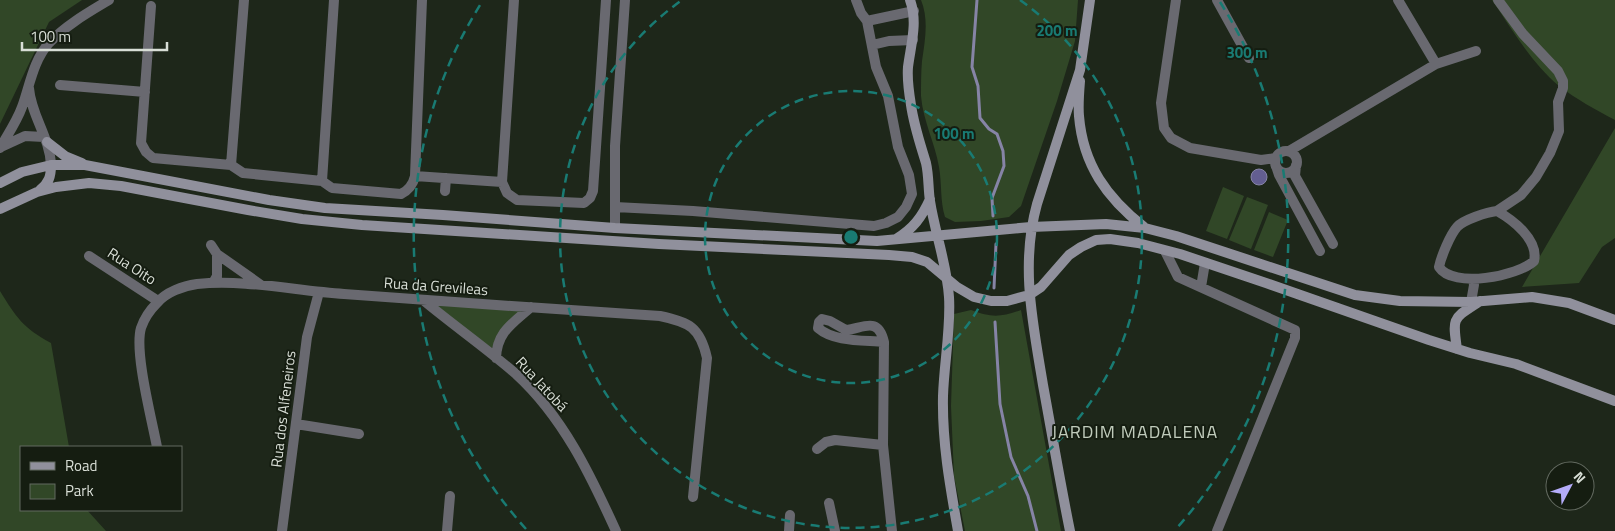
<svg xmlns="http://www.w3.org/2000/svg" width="1615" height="531" font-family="'Titillium Web',sans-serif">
	<rect width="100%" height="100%" fill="#1e271a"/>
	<path fill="#314727" d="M0,0H82L49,22L0,124Z
		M921,0H1078L1075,41L1057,101L1021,206L1009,217L981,221L955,222L945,217C940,201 942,184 939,167C935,143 923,121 921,96C921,85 921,72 922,61C925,40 929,20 921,0Z
		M1492,0H1615V120C1596,110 1576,99 1559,86C1531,63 1512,29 1492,0Z
		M1615,128V238L1602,247L1579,283L1522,287Z
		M1223,187L1244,196L1227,239L1206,231Z
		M1247,197L1268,205L1251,249L1229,240Z
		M1269,212L1288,220L1273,257L1254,250Z
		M0,291C16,317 23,328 51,343L69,447H21V510H87L106,531H0Z
		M433,304L523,310C510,322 494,332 492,351Z
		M971,310C992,318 1001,317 1021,310L1061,531H965L954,476L951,406L954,314Z"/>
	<path fill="#635e91" stroke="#8684a6" d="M1251 177a8 8 0 1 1 16 0a8 8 0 1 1-16 0Z"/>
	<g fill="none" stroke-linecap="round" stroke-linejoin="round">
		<path stroke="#8684a6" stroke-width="3" d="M977,0L972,67L978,86L980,118L989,129L997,134L1003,151L1004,166L992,198L993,216
			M994,288L996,244
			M995,322L1000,404L1011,457L1028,496L1037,531"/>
		<path stroke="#696970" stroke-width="10" d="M334,0L322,181L332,188L401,194C409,190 413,185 415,176L422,0
			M514,0L502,182L507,193L517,200L584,203L590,198L593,191L606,0
			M625,0L615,146V207L693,211L874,226L886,223L898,217L906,207L912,194L909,175L898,147L888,96L876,67L867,21L861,13L856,0
			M1176,0L1161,103L1164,128L1171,138L1190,148L1261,160L1276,158
			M1217,0L1249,58
			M151,6L141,143L146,152L153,158L231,165L243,173L322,181
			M867,21L914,11
			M872,45L889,41L913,40
			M1436,64L1476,51
			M60,85L145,92
			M29,88C31,115 50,138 51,165
			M1,147L25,136L44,137
			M0,148C8,134 17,121 22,107C30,85 33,61 49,43C66,25 89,12 109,0
			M1289,151L1436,64L1398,0
			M1275 162a11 11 0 1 1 22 0a11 11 0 1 1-22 0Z
			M231,165L244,0
			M1296,165L1295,176L1333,244
			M1276,166L1279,175L1320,251
			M415,176L502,182
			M445,191L446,178
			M615,207V228
			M1497,211L1521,195L1536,177L1550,153L1559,131L1558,102L1563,88V81L1558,71L1523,34L1498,0
			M1497,211C1513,220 1539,240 1534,261C1518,276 1453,289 1439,267C1441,257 1450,235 1457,227C1463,220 1487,212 1497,211Z
			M211,245L217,254L261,285
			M1165,251L1178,277L1295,330V338L1217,531
			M89,256L158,301
			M213,283L217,276V254
			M1201,287L1205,263
			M423,300C453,325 486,348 516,374C563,417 590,474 616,531
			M1471,302L1474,285L1473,279
			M884,342C863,340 834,342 818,328L819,322L822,319L830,321L846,330C864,328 878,316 884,342L883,445L892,531
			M496,358C497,332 512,324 531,307
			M296,424L359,434
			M157,447C152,420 134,352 141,328C144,319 150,310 157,303C166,292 183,286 197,284C246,279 296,291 344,294C449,302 555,309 660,316C689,322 700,327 707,358L693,497
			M817,449L826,442L835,440L883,445
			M829,503L835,531
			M282,531L307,337L319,292
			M447,531L450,496
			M789,531L790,515"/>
		<path stroke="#90909c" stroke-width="10" d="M910,0C918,22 911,44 908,67C907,79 909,93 911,105C914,126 920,143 926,163C929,176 928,188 930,201C935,233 947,265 949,297C951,328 944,364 943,396C942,442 950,486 958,531
			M1080,81C1079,93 1078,105 1079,116C1083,165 1107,198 1144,227
			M47,142L65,156L82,163
			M0,183L22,172L51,165H85L269,200L325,208L443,215L615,228L877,241L1031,227L1106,224L1145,228L1176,236L1355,295L1400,301L1471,302L1532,297L1569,303L1615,320
			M40,190C49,183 51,176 51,165
			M0,209L37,192L56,187L89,183L121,186L248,210L302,219L362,225L659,244L889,255L912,257L927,262L957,287L974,297L991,301H1007L1029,295L1041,287L1069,255L1081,247L1096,240L1110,239L1138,243L1180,254L1266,283L1429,340L1470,353L1516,364L1615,401
			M896,239C913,229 922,217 930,199
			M1457,349C1452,316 1453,319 1480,301
			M1070,531C1060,482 1052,434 1043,385C1033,324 1020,265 1037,204L1080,70L1090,0"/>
	</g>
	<g fill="none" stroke="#197b73" stroke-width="2.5" stroke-dasharray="9 6">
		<circle cx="851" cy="237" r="146"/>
		<path d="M1020 0A291 291 0 1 1 682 0"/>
		<path d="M526 529A437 437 0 0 1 482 2M1220 2A437 437 0 0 1 1176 529"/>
	</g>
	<g text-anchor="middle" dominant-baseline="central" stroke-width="4" stroke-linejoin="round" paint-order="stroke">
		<g font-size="15" fill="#d8ded6" stroke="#151d11">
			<text transform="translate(132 266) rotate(33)">Rua Oito</text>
			<text transform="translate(436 286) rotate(4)">Rua da Grevileas</text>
			<text transform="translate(542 384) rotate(47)">Rua Jatobá</text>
			<text transform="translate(283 409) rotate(-83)">Rua dos Alfeneiros</text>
		</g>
		<g font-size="18" letter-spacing="1" fill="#c0cbbb" stroke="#151d11">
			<text x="1135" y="431">JARDIM MADALENA</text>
		</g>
	</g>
	<circle cx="851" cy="237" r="8" fill="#197b73" stroke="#151d11" stroke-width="2.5"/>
	<g font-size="15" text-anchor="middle" font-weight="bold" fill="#197b73" stroke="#151d11" stroke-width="4" stroke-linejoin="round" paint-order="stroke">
		<text x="1057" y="36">200 m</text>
		<text x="1247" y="58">300 m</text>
		<text x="954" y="139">100 m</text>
	</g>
	<rect x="20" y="446" width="162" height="65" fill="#151d11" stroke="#636a60"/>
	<rect x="30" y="462" width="25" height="8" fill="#90909c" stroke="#636a60"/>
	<text x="65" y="471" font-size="15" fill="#d8ded6">Road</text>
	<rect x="30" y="484" width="25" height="15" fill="#314727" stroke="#636a60"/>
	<text x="65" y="496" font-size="15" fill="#d8ded6">Park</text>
	<g transform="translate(1570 486) rotate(49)"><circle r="24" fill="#151d11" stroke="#636a60"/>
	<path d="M0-4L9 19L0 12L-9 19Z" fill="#b4acf9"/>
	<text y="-8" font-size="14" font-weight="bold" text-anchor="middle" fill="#d8ded6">N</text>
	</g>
	<path d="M22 42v8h145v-8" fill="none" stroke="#d8ded6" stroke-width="2.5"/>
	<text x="30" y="42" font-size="15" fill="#d8ded6" stroke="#151d11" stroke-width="4" paint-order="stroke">100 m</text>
</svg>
